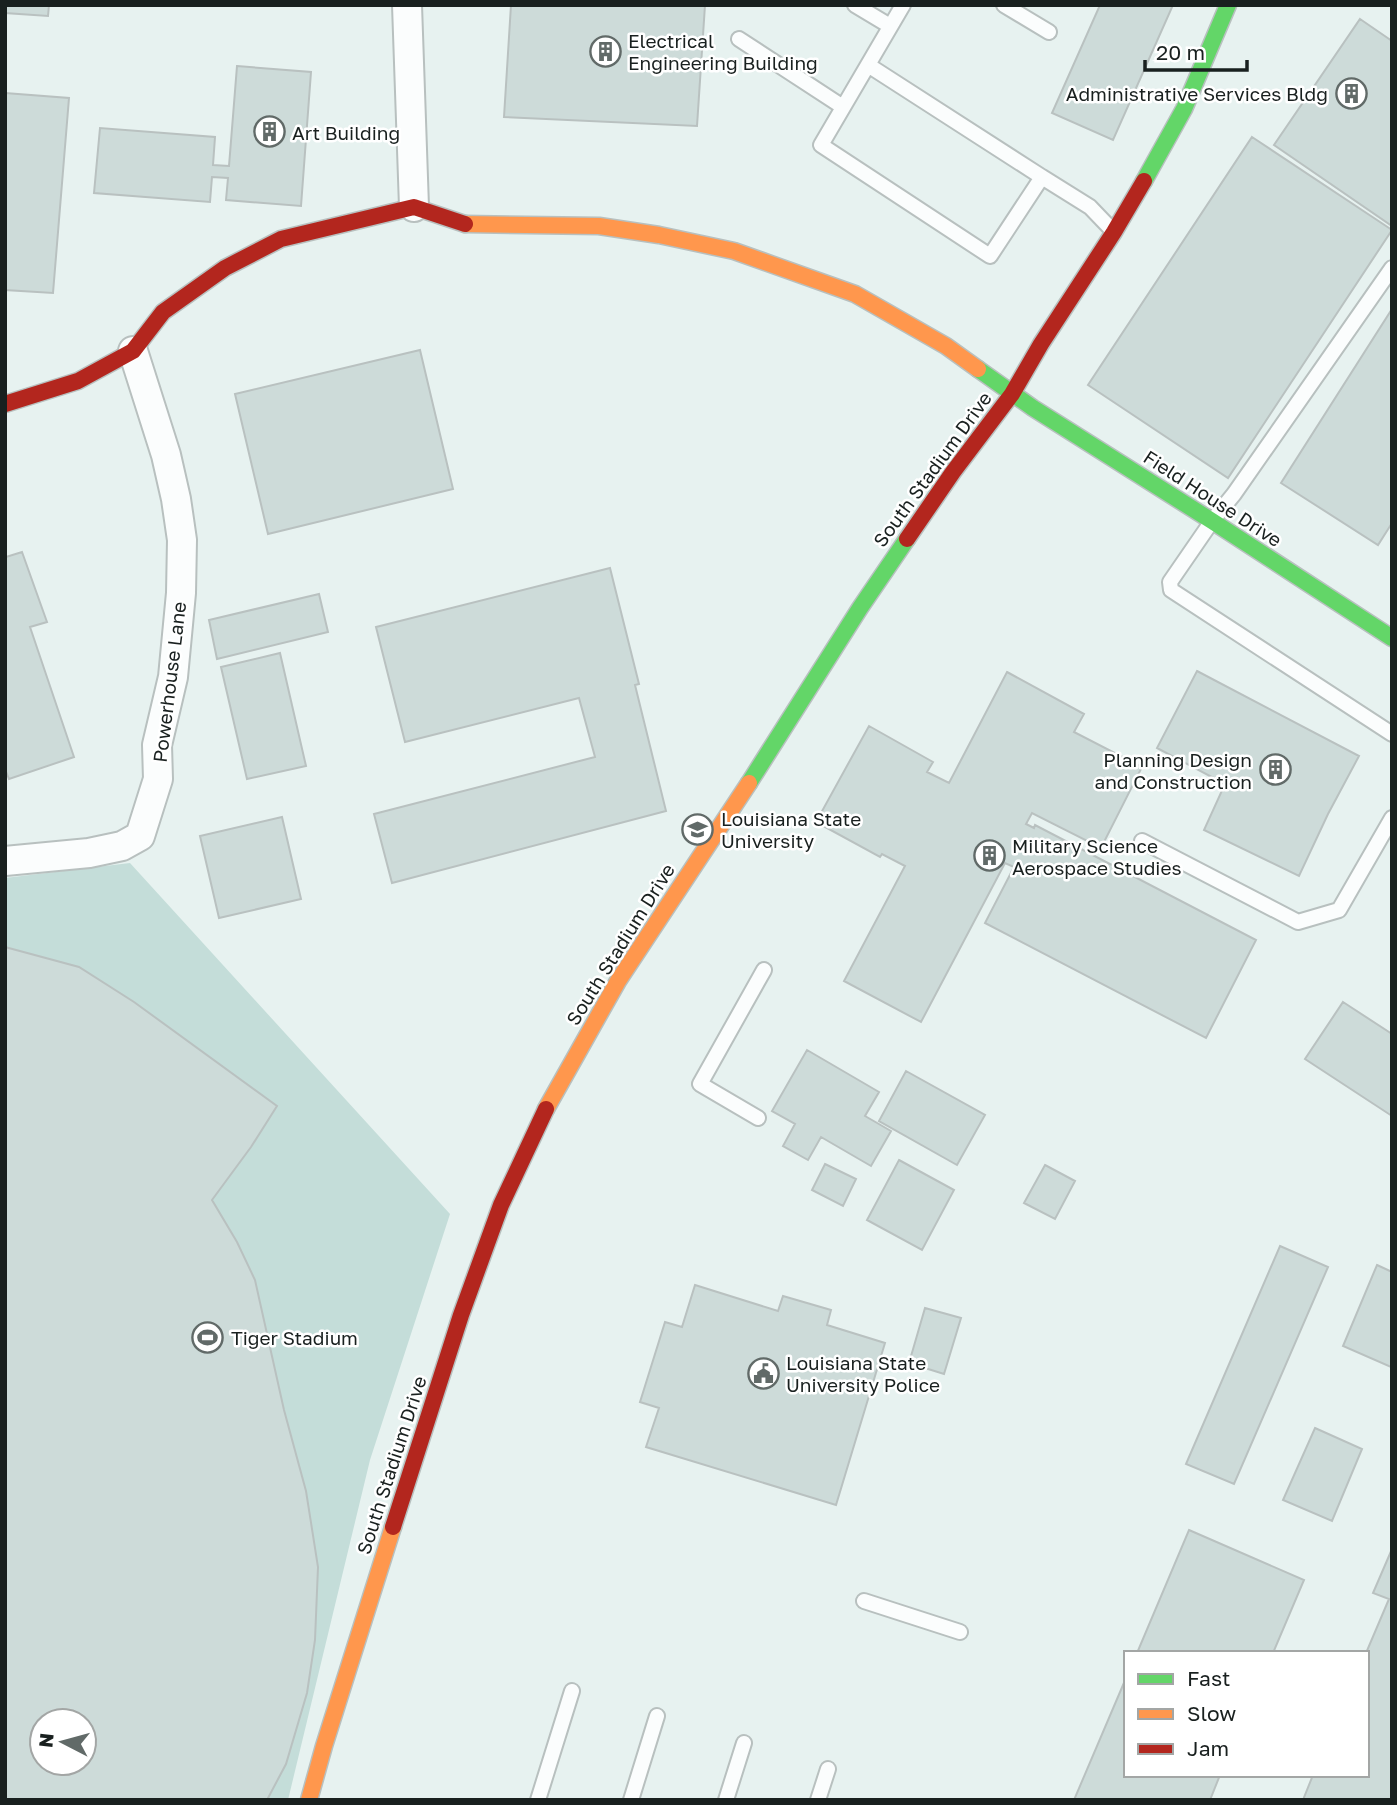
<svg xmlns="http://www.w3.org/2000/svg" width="1397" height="1805" font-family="'Golos Text',sans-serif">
	<rect width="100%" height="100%" fill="#e7f2f0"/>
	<path fill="#c4ddd9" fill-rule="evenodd" d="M130,863L450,1214L370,1460L288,1800H5V878ZM42,1721H84V1763H42Z"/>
	<path fill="#cddbd9" stroke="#b9c1c0" stroke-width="2" fill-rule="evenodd" d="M5,5H49L48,16L5,13Z
		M511,5H705L697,126L504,117Z
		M1100,5H1173L1113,140L1052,113Z
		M1360,19L1392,41V226L1274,145Z
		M237,66L311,72L301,206L226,200L228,178L212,177L210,202L94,193L100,128L215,137L213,165L229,166Z
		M5,93L69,98L53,293L5,290Z
		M1252,137L1392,230L1228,478L1088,385Z
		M1392,309V523L1378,545L1281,483Z
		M420,350L453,489L268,534L235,394Z
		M22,552L47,622L30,627L74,757L9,779L5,769V554L6,557Z
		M610,568L639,684L635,685L666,811L392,883L374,814L595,757L579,698L405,742L376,627Z
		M319,594L328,632L217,659L209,620Z
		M280,653L306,766L247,779L221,667Z
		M1197,671L1359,756L1328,814L1299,876L1204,830L1225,784L1157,748Z
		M1007,672L1084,714L1074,732L1142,767L1101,848L1032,813L1026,824L1034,828L1035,825L1256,940L1206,1038L985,923L1014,867L1005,863L921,1022L844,981L905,866L882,854L880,857L816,822L869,726L933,762L927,772L949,783Z
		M282,817L301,899L219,918L200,836Z
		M5,947L79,967L134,1002L277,1106L251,1147L212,1200L237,1242L255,1280L284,1410L306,1491L318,1567L315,1640L307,1693L286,1764L267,1800H5ZM42,1721H84V1763H42Z
		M1343,1002L1392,1034V1116L1305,1059Z
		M807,1050L879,1092L865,1116L891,1131L871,1166L821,1137L808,1160L783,1146L795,1124L772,1111Z
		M906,1071L985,1115L957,1165L879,1121Z
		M899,1160L954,1190L922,1250L867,1220Z
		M825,1164L856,1179L843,1206L812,1190Z
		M1045,1165L1075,1181L1055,1219L1024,1203Z
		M1280,1246L1328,1267L1234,1484L1186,1464Z
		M1377,1265L1392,1272L1391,1367L1343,1346Z
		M695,1285L778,1311L783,1296L831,1310L827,1325L885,1343L836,1505L646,1447L659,1408L640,1402L665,1322L682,1327Z
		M925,1308L961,1318L944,1374L909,1363Z
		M1315,1428L1362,1449L1332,1521L1283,1500Z
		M1189,1530L1304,1580L1273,1653H1137Z
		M1392,1549V1800H1303L1313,1775H1367V1653H1366L1389,1599L1373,1593Z
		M1126,1678V1775H1220L1210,1800H1074Z"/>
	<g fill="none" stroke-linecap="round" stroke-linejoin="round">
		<defs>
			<path id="lane" d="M855,5L890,26
				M903,5L821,145L990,256L1042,177L1090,207L1113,231
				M1004,5L1049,32
				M739,39L843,107
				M868,65L1042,177
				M1392,268L1234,494L1212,521L1170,582L1171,590L1392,734
				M1142,841L1298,922L1339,910L1392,818
				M758,1118L700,1084L764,970
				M864,1601L960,1632
				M538,1800L572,1691
				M631,1800L657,1716
				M726,1800L744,1743
				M818,1800L828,1769"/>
			<path id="street" d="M407,5L414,207
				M5,861L89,853L122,846L140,836L158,779L157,745L173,677L181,593L182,540L176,499L166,455L133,351"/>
			<path id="fast" d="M1144,181L1184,109L1228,5
				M978,369L1033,408L1212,521L1392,638
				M749,783L860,608L907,539"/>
			<path id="slow" d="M465,224L599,226L659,235L734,251L855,294L946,346L978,369
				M546,1109L618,981L749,783
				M309,1800L324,1746L393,1527"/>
			<path id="jam" d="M5,404L78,381L133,351L163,312L225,268L281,239L414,207L465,224
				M907,539L953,472L1012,394L1041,344L1114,232L1144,181
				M393,1527L461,1315L501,1205L546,1109"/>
		</defs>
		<use href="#lane" stroke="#b8c0bf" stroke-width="18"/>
		<use href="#street" stroke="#b8c0bf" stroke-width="32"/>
		<use href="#fast" stroke="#b8c0bf" stroke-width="19"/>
		<use href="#slow" stroke="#b8c0bf" stroke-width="19"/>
		<use href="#jam" stroke="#b8c0bf" stroke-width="19"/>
		<use href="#lane" stroke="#fbfdfd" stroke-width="14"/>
		<use href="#street" stroke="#fbfdfd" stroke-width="28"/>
		<use href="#fast" stroke="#63d668" stroke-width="16"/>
		<use href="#slow" stroke="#ff974d" stroke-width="16"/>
		<use href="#jam" stroke="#b3261e" stroke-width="16"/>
	</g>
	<defs>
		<symbol id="building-ring" viewBox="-11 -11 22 22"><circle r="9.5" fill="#fff" stroke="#616a68" stroke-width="1.5"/><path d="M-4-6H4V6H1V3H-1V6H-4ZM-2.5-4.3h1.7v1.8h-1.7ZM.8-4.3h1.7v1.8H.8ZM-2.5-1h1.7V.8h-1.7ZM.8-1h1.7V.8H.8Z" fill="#616a68"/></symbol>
		<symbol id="university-ring" viewBox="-11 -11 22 22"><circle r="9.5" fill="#fff" stroke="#616a68" stroke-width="1.5"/><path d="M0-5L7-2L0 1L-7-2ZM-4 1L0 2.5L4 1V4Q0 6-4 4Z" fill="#616a68"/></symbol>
		<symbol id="stadium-ring" viewBox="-11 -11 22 22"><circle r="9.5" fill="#fff" stroke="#616a68" stroke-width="1.5"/><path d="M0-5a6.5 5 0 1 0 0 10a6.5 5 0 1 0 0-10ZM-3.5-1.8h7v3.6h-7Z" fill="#616a68"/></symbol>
		<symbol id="civic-ring" viewBox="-11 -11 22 22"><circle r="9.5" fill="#fff" stroke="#616a68" stroke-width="1.5"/><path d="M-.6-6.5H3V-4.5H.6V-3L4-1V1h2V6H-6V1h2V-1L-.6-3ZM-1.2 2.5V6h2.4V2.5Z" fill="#616a68"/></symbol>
	</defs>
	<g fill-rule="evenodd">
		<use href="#building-ring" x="588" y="34" width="35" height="35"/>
		<use href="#building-ring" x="1334" y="76" width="35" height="35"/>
		<use href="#building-ring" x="252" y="114" width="35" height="35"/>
		<use href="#building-ring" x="1258" y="752" width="35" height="35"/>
		<use href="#university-ring" x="680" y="812" width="35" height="35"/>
		<use href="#building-ring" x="972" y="838" width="35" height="35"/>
		<use href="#stadium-ring" x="190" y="1320" width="35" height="35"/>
		<use href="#civic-ring" x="746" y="1356" width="35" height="35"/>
	</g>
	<g text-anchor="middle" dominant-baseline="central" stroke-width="5" stroke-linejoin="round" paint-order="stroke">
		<g font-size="19" fill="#19201f" stroke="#fff" text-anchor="start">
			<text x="628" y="40">Electrical<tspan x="628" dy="22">Engineering Building</tspan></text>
			<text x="1328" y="93" text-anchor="end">Administrative Services Bldg</text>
			<text x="292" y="132">Art Building</text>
			<text x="1252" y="759" text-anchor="end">Planning Design<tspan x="1252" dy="22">and Construction</tspan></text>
			<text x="721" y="818">Louisiana State<tspan x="721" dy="22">University</tspan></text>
			<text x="1012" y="845">Military Science<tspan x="1012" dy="22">Aerospace Studies</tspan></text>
			<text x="231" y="1337">Tiger Stadium</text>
			<text x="786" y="1362">Louisiana State<tspan x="786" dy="22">University Police</tspan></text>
		</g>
		<g font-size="19" fill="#19201f" stroke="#fff">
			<text transform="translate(932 469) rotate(-54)">South Stadium Drive</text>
			<text transform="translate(1213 498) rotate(33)">Field House Drive</text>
			<text transform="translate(169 682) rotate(-83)">Powerhouse Lane</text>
			<text transform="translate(620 944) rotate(-58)">South Stadium Drive</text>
			<text transform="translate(391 1465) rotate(-72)">South Stadium Drive</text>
		</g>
	</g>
	<rect width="1397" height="1805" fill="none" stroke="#19201f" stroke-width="14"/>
	<rect x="1124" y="1651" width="245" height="126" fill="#ffffff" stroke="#a3a6a5" stroke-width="2"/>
	<rect x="1138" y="1674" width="35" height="10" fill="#63d668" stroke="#a3a6a5" stroke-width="2"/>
	<text x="1187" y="1686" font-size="21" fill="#19201f">Fast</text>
	<rect x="1138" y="1709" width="35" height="10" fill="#ff974d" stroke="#a3a6a5" stroke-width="2"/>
	<text x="1187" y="1721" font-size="21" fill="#19201f">Slow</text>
	<rect x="1138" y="1744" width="35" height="10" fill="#b3261e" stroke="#a3a6a5" stroke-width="2"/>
	<text x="1187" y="1756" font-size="21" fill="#19201f">Jam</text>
	<g transform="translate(63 1742) rotate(276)"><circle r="33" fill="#ffffff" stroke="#a3a6a5" stroke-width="2"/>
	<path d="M0-5L12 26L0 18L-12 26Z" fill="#616a68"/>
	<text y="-10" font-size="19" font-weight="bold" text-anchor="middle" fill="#19201f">N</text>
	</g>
	<path d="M1145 60v10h102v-10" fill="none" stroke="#19201f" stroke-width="3.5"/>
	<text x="1156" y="60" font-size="21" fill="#19201f" stroke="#ffffff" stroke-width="5" paint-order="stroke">20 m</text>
</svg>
